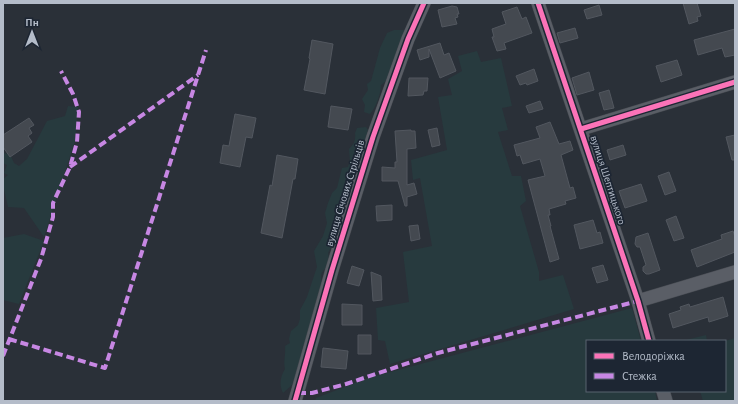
<svg xmlns="http://www.w3.org/2000/svg" width="738" height="404" font-family="'Alegreya Sans',sans-serif">
	<rect width="100%" height="100%" fill="#2a3038"/>
	<path fill="#273a3e" d="M394,30H404L406,36L389,78L385,82L381,85C381,93 376,108 370,114L364,112L365,105L362,99L368,90L367,84L371,81L380,48L387,33Z
		M477,51L481,62L501,58L512,106L502,108L508,130L498,132L512,176H521L526,201L520,206L539,272V281L563,275L574,309L390,364L385,341L378,340L376,308L409,302L403,252L432,246L420,178L413,180L411,160L447,150L438,97L452,95L448,79L462,71L458,56Z
		M68,106L78,107L75,141L44,237L24,208L8,207L3,185V179L8,175L4,173L7,165L3,163V153L10,154L14,163L19,166L27,159L47,121L65,116Z
		M366,127L368,130L366,138L358,147L359,153L358,165L352,176V187L345,196L347,210L338,222L336,237L328,253C332,271 323,265 321,276C321,279 322,282 322,285C321,293 319,303 314,309V315L308,337L303,346L298,369L292,385L283,393C279,385 280,377 285,369C283,362 286,355 285,346L290,343L289,339L291,331L298,325L300,319V310L307,297L317,267L314,251L323,236L327,223L325,213L328,203L332,193L337,188L342,168L348,167L350,161L349,149C354,144 356,140 355,133L357,128Z
		M24,234L44,241L19,304L3,300V238Z
		M632,308L641,341H587V391H655L657,401H315L316,398L368,378Z
		M706,335L707,341H686V340Z
		M735,338V401H703L700,391H725V341Z"/>
	<path fill="#444950" stroke="#52575f" d="M683,3H697L701,16L697,17L698,21L689,24Z
		M599,5L602,15L587,19L584,10Z
		M452,6L457,7L459,14H457L458,17L455,18L457,24L442,27L438,10Z
		M517,7L522,19L526,17L532,33L504,43L506,49L497,51L492,37H494L492,29L506,24L502,12Z
		M575,28L578,38L560,43L557,33Z
		M735,29V55L725,57L722,48L698,55L694,40Z
		M312,40L333,44L325,94L304,90L310,59L309,58Z
		M440,43L444,55L449,53L456,71L440,78L429,49V57L420,60L417,50Z
		M677,60L682,75L661,82L656,66Z
		M534,69L538,81L527,85L526,83L520,85L516,76Z
		M589,72L594,90L577,95L572,78Z
		M409,78H428L427,91H424L423,95L408,96Z
		M609,90L614,108L604,110L599,93Z
		M540,101L543,109L529,113L526,106Z
		M331,106L352,109L348,130L328,127Z
		M235,114L256,118L252,138L246,137L240,167L220,163L223,145L229,146Z
		M29,118L34,125L29,128L32,133L28,136L32,142L10,157L3,147V135Z
		M550,122L559,144L570,141L573,150L561,155L570,188L573,187L576,198L565,201L566,204L549,209L550,215H548L551,226H550L559,259L550,262L528,180L545,176L540,159L523,164L520,155L517,156L514,145L540,138L536,127Z
		M437,128L440,145L432,147L428,130Z
		M411,130V131H415L416,148L407,149V185L414,183L417,194L407,197V206H405L398,181H382V167L395,168V162H397L395,131Z
		M735,135V160H732L726,137Z
		M623,145L626,155L610,160L607,150Z
		M277,155L298,159L295,179H293L282,238L261,233L270,185L272,186Z
		M669,172L676,191L665,195L658,176Z
		M641,184L647,201L625,208L619,191Z
		M392,205V220L377,221L376,206Z
		M676,216L684,238L674,241L666,220Z
		M593,220L597,233L600,232L603,243L580,249L574,225Z
		M418,225L420,239L411,241L409,226Z
		M733,231L735,237V252L697,267L691,250L722,239L721,235Z
		M648,233L660,270L649,274H646L643,271V267L646,265L640,247H637L635,244L636,237Z
		M603,265L608,280L597,283L592,268Z
		M352,266L364,270L359,286L347,283Z
		M371,272L381,276L382,300L373,301Z
		M723,297L728,316L709,322L708,317L673,328L669,314L681,310L680,307L689,304L690,307Z
		M342,304L362,305V325H342Z
		M358,335H371V354H358Z
		M323,348L348,351L346,369L321,367Z"/>
	<g fill="none" stroke-linecap="round" stroke-linejoin="round">
		<defs>
			<path id="street" d="M538,3L638,301L649,341
				M581,129L735,82
				M638,301L735,272
				M663,391L666,401
				M295,401L332,270L373,137L408,39L424,3"/>
		</defs>
		<use href="#street" stroke="#484c53" stroke-width="14"/>
		<use href="#street" stroke="#5a5e66" stroke-width="13"/>
		<path stroke="#c787e3" stroke-width="4" stroke-dasharray="8 4" stroke-linecap="butt" d="M70,167L198,75
			M9,339L105,368L206,50
			M3,356L41,259L53,217V203L70,167L77,142L79,112L73,94L61,71
			M298,393H312L346,384L438,353L638,301"/>
		<defs>
			<path id="cycleway" d="M538,3L638,301L649,341
				M581,129L735,82
				M295,401L332,270L373,137L408,39L424,3"/>
		</defs>
		<use href="#cycleway" stroke="#1d2633" stroke-width="8"/>
		<use href="#cycleway" stroke="#fb73b8" stroke-width="5"/>
	</g>
	<g text-anchor="middle" dominant-baseline="central" stroke-width="3.5" stroke-linejoin="round" paint-order="stroke">
		<g font-size="11" fill="#b4bcc9" stroke="#1d2633">
			<text transform="translate(608 180) rotate(72)">вулиця Шептицького</text>
			<text transform="translate(345 193) rotate(-73)">вулиця Січових Стрільців</text>
		</g>
	</g>
	<rect width="738" height="404" fill="none" stroke="#b4bcc9" stroke-width="8"/>
	<rect x="586" y="340" width="140" height="52" fill="#1d2633" stroke="#59626f"/>
	<rect x="594" y="353" width="20" height="6" fill="#fb73b8" stroke="#59626f"/>
	<text x="622" y="360" font-size="12" fill="#b4bcc9">Велодоріжка</text>
	<rect x="594" y="373" width="20" height="6" fill="#c787e3" stroke="#59626f"/>
	<text x="622" y="380" font-size="12" fill="#b4bcc9">Стежка</text>
	<g transform="translate(32 32)" stroke="#1d2633" stroke-width="3" paint-order="stroke">
	<path d="M0-3L7 15L0 10L-7 15Z" fill="#b4bcc9"/>
	<text y="-6" font-size="11" font-weight="bold" text-anchor="middle" fill="#b4bcc9">Пн</text>
	</g>
</svg>
